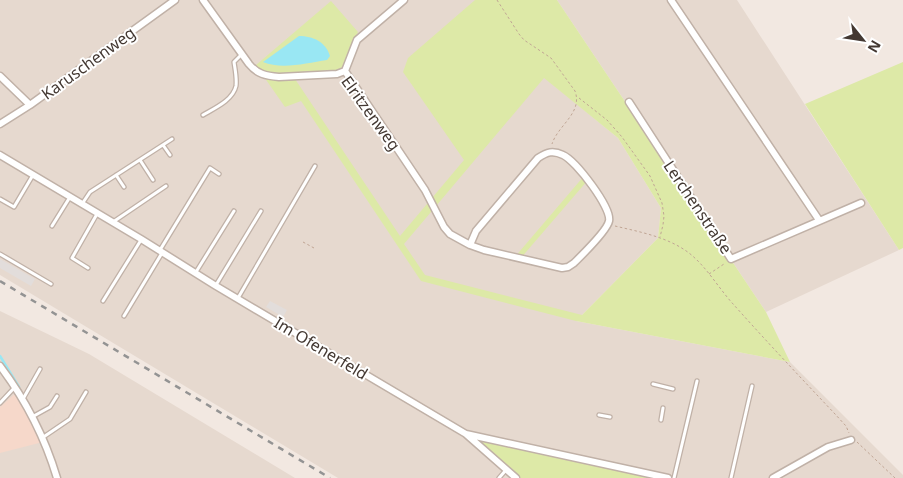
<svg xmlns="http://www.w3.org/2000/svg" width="903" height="478" font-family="'Noto Sans',sans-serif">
	<rect width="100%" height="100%" fill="#f2e8e1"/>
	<path fill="#e6d9cf" d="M0,0H497L545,78L618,138L661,208L658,238L576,321L790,362L903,475V478H338L0,275Z
		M557,0H737L899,250L766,312Z
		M0,311L89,354L295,478H0Z"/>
	<path fill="#f6d8ca" d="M18,391L43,442L0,453V407Z"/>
	<path fill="#dde9a7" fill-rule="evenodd" d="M475,0H557L766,312L790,362L576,321L421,281L301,101L285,107L262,74L293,76L400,236L464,160L403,72L408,58ZM544,78L618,138L661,208L658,238L582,315L425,275L404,244Z
		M331,1L358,32L344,64L342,67L336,71C318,72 267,81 256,65Z
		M903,62V248L899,250L805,104Z
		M584,176L588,180L520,259L514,258Z
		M466,434L668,478H515Z"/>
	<path fill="#e2dddb" d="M0,259L35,279L31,286L0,268Z
		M270,301L287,310L283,317L266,307Z"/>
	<path fill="#99e7f3" d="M299,36C313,36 326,42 330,56L327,60C307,63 282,70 263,62Z"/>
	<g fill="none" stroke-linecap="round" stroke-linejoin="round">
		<path stroke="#99e7f3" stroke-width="2.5" d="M0,356L19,387"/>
		<defs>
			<path id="lane" d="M203,115C215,108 233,100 236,86C237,78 235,69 234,62L241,55
				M163,145L170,155
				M140,160L153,180
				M116,175L124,187
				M0,199L14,207L33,175
				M82,204L90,192L172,139
				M113,222L166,186
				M52,226L70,197
				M160,250L210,168L219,174
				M0,254L51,284
				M88,268L72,258L97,214
				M196,272L234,211
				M216,285L261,211
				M238,298L315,166
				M103,301L141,240
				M124,316L162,253
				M653,384L673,389
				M23,399L40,369
				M0,403L15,387
				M599,415L610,417
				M32,417L50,407L57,396
				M661,420L663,408
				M42,438L70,419L86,392
				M499,478L506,470
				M674,478L697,381
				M731,478L752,386"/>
			<path id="street" d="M203,0L249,64C257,74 266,76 279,77L337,74L345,71L425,190L444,227L450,234L470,245L484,250L562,268L568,267L574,263C581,256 607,231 609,221C612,208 576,161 563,155C553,150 547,152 538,158L476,231L470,245
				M671,0L819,220
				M345,71L357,40L404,0
				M0,76L30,105
				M629,102L731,259L861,203
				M0,124L30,105L175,0
				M0,155L141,239L216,286L466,434L668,478
				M0,366C25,399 45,438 57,478
				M466,434L516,478
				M773,478L828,447L851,440"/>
		</defs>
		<use href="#lane" stroke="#c0b1a7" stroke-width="5.5"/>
		<use href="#street" stroke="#c0b1a7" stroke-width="9"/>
		<path stroke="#c0a594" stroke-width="1" stroke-dasharray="2.5 2.5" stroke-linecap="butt" d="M497,0L519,34L524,40L551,58L575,91C583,113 558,125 552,144
			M579,98L607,120L622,137L650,176L662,203L664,216L663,225L660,237
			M615,226C640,232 668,237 689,253C707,267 719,289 734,305C767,342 801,378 835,414L846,426L849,433
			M303,242L314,248
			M709,274L724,264
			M857,442L895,478"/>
		<use href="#lane" stroke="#fff" stroke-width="3"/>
		<use href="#street" stroke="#fff" stroke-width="6"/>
		<path stroke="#939393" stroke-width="2.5" stroke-dasharray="6 6" stroke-linecap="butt" d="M0,281L330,478"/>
	</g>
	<g text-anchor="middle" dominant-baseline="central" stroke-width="4" stroke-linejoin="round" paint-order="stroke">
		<g font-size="16" fill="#433832" stroke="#fff">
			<text transform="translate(88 63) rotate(-36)">Karuschenweg</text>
			<text transform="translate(371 113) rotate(54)">Elritzenweg</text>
			<text transform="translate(698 207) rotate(56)">Lerchenstraße</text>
			<text transform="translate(321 348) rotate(31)">Im Ofenerfeld</text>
		</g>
	</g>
	<g transform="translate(863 40) rotate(120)" stroke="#ffffff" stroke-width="4" paint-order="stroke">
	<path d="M0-4L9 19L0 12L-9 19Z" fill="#433832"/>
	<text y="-8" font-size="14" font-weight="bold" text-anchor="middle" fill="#433832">N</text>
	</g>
</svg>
